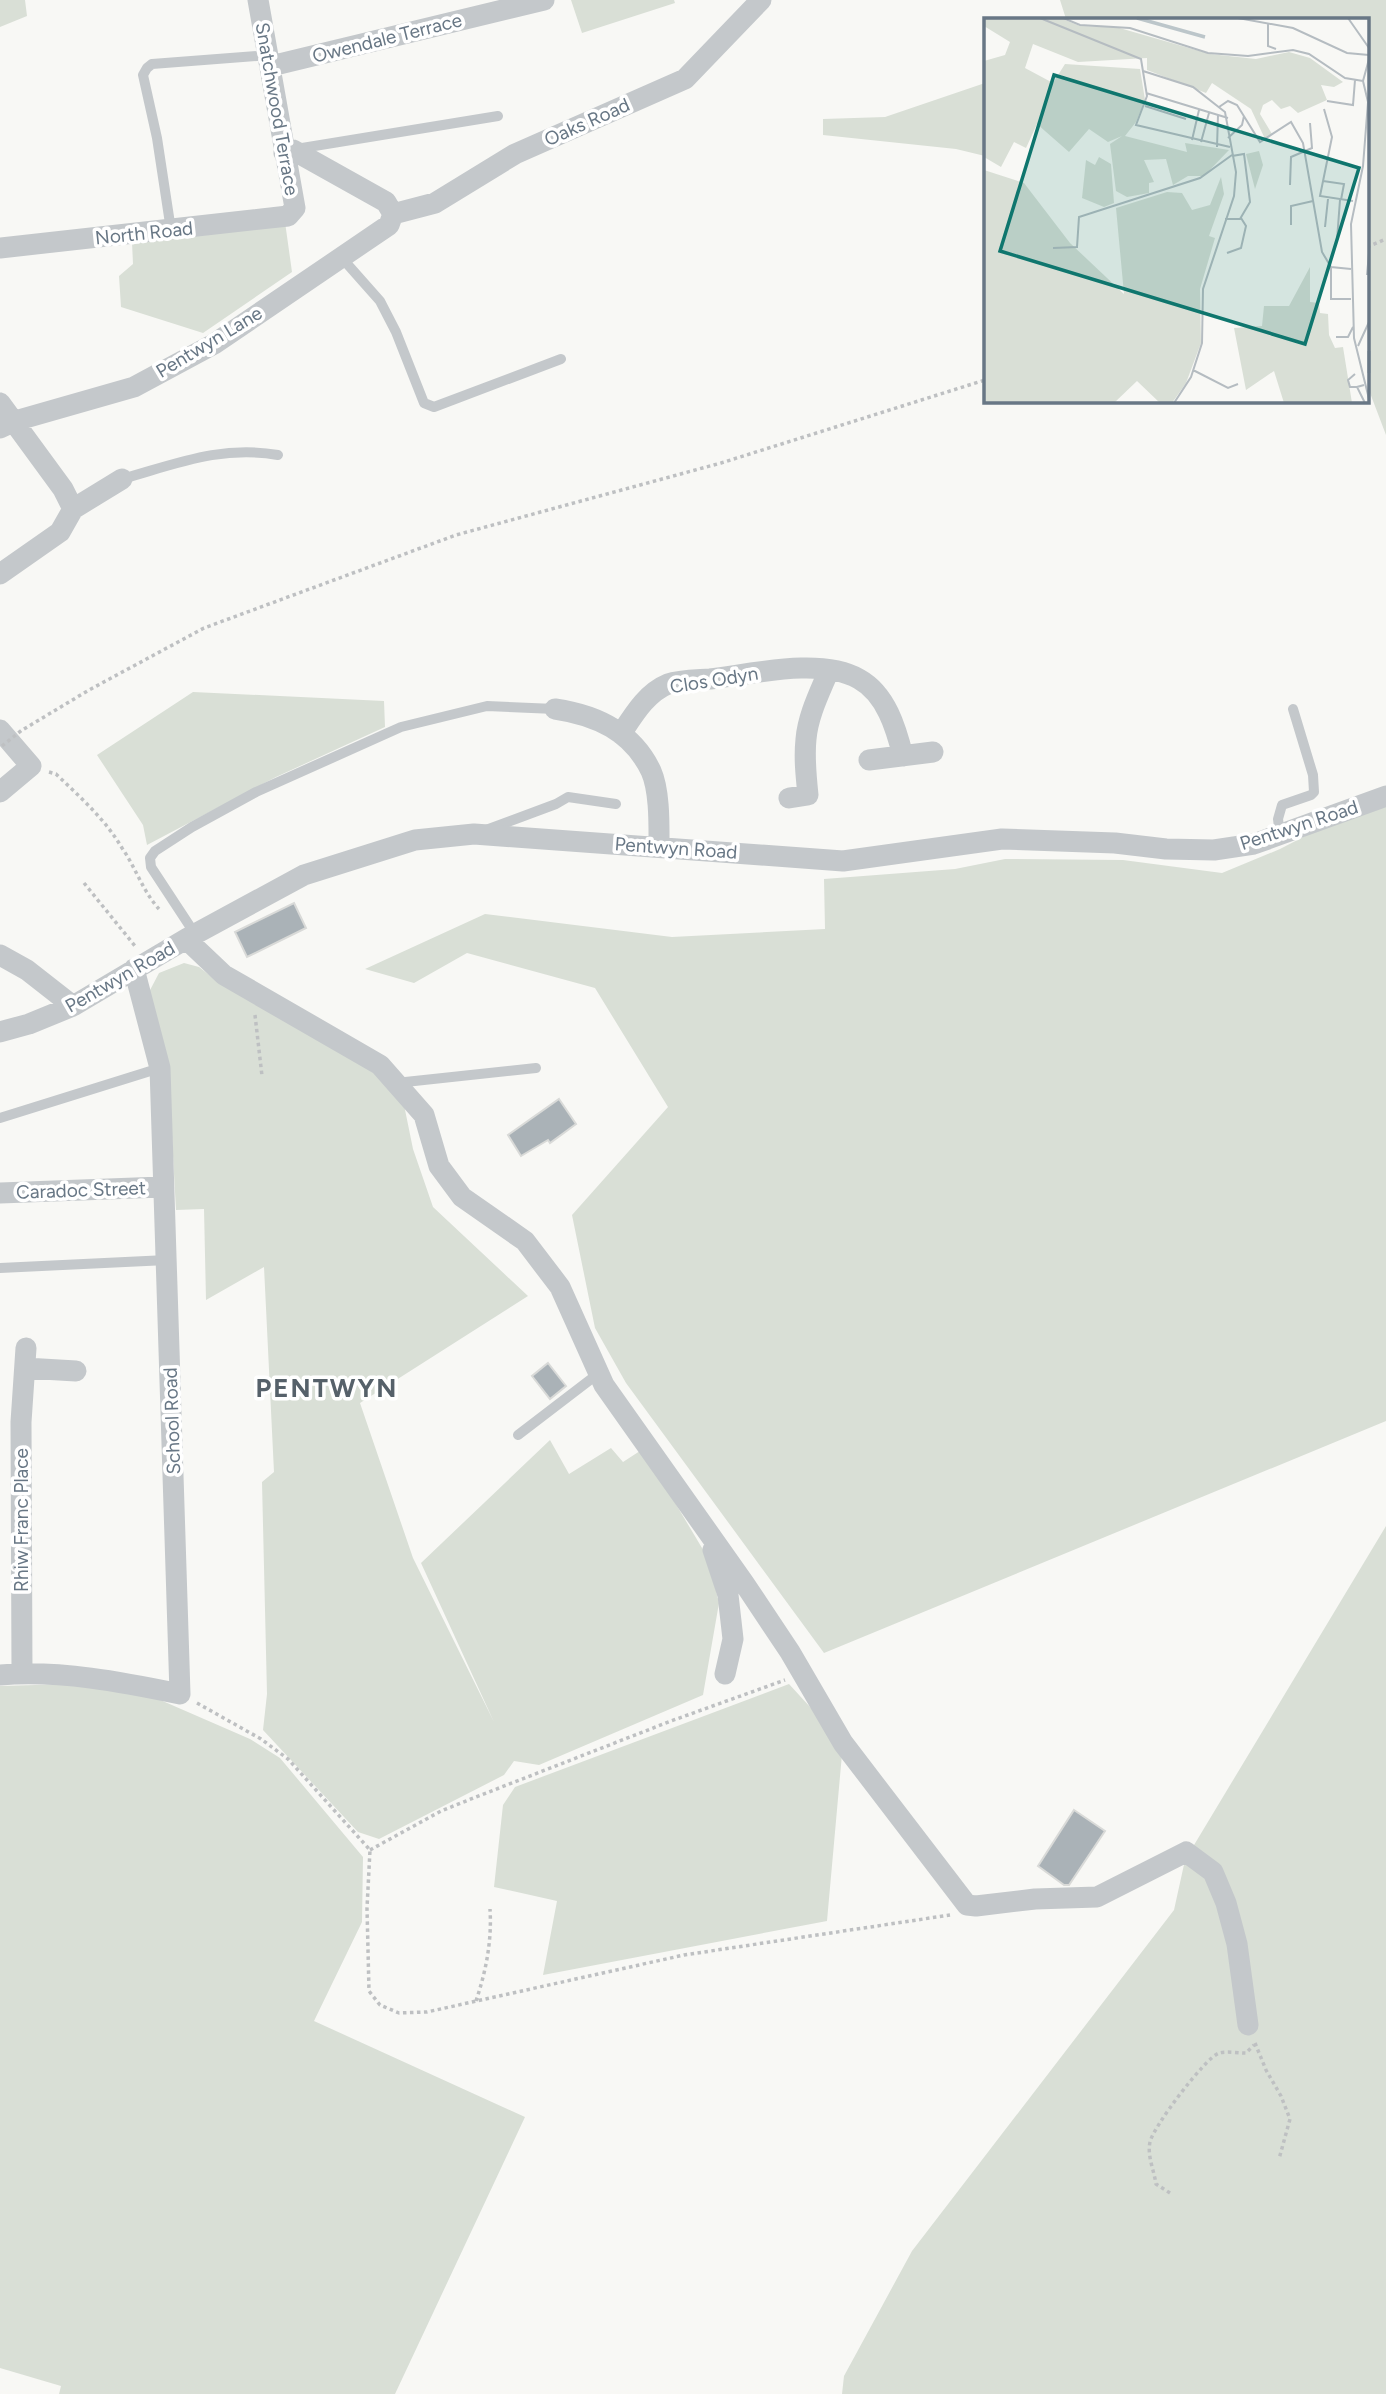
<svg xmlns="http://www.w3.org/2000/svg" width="1386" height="2394" font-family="Figtree,sans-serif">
	<rect width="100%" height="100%" fill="#f8f8f5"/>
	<path fill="#d9dfd6" d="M0,0H25L27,16L0,27Z
		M571,0H674L675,3L582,33Z
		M1060,0H1386V435L1367,385V19H1066Z
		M985,83V156L956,149L823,135V119L885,117Z
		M285,222L292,272L203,333L121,307L119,276L133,264L132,242Z
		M193,692L384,701L385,727L276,777L147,845L143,825L97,755Z
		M1386,806V1421L824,1653L626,1383L595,1328L572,1215L668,1107L595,988L467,953L414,983L365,969L485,914L672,937L825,929L824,879L955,869L1005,859L1123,860L1222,873L1280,849L1336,820Z
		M184,963L199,967L217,981L363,1056L402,1095L413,1149L433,1207L528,1296L360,1403L413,1558L494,1722L421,1563L550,1440L569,1474L611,1448L623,1462L643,1449L708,1558L719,1603L703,1695L539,1765L514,1761L504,1775L379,1839L358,1832L263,1730L267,1694L262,1482L274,1472L264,1267L206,1300L204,1209L176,1210L168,1065L148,994L159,973Z
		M1386,1526V2394H842L844,2376L912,2251L1174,1910L1185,1860Z
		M71,1684L158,1699L250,1739L280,1758L363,1857L362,1922L314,2021L525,2117L395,2394H59L61,2386L0,2368V1686Z
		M789,1684L843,1743L827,1921L543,1975L557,1901L494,1887L503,1805L515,1787Z"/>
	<path fill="#aab2b7" stroke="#d9dad8" stroke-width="2" d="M294,903L306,928L247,957L235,932Z
		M559,1099L576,1124L550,1143L548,1140L521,1156L508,1135Z
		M548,1363L566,1386L550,1399L532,1376Z
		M1074,1810L1105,1831L1069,1885H1064L1038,1866Z"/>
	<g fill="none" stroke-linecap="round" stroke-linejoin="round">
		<path stroke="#bec0c2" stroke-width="3.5" stroke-dasharray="3.5 3.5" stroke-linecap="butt" d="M1367,247L1386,239
			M24,729L89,690L204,628L456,535L721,463L985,380
			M49,772L56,774C80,797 105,819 122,848C136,868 142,890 159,909
			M84,883L135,946
			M255,1015L262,1076
			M197,1703L261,1739L288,1759L370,1850L367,1908L369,1991L380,2005L399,2013L427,2012L684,1955L950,1915
			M370,1850L441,1811L476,1797L671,1721L785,1680
			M476,2001C486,1971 492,1941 490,1909
			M1255,2043L1266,2070L1281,2096L1290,2119L1279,2159
			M1170,2193L1156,2184C1154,2170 1147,2156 1150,2142C1153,2127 1205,2058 1219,2053C1227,2051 1238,2053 1246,2053L1254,2045"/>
		<path stroke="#c4c8cb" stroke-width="10" d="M296,149L498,116
			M171,230L157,138L143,75L147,68L152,64L269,55
			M341,257L380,301L396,332L424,403L434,407L561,359
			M122,479C176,464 221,445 278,455
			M486,830L556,804L568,797L616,804
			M1280,834L1278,819L1282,805L1311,795L1314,792L1313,775L1293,709
			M195,934L151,867L150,858L155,851L192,827L256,792L401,727L487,706L555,709
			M396,1083L536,1068
			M0,1118L160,1068
			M0,1268L167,1260
			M518,1435L599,1373"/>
		<path stroke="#c4c8cb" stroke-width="21" d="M271,66L544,0
			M284,153L293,150L386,202L393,214
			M393,214L435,203L515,154L685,79L761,0
			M0,248L288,216L295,208L258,0
			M0,403L63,489L73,509L122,479
			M0,428L15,421L134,387L214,344L389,225L393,214
			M0,574L60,532L73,509
			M555,709C596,715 632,731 651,771C660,791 659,826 659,847
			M0,730L31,766L0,792
			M621,734C633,716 646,693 668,684C680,680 698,680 710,679C752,674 821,657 859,679C886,694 896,728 903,756
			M869,760L933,752
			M789,798L808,795C806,776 804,758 806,739C808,715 820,692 829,670
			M186,939L224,975L380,1065L424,1115L439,1166L462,1197L525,1241L560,1287L604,1385L744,1583L790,1652L843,1743L967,1905L976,1906L1035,1899L1097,1897L1186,1852L1213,1872L1226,1903L1237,1944L1248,2025
			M0,955L27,970L73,1006
			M0,1032L29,1024L73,1006L186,939L304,875L415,840L474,834L843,861L1002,839L1115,843L1166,849L1214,850L1254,844L1386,796
			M0,1193L162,1187
			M25,1368L76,1371
			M713,1550L728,1595L733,1639L725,1674
			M22,1673L21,1422L26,1348
			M0,1675C60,1670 122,1682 180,1694L160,1068L134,969"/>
		<path stroke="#bec0c2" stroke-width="3.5" stroke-dasharray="3.5 3.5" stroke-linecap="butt" d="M2,746L22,730"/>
	</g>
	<g text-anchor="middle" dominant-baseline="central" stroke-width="7" stroke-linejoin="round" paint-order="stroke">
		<g font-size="19" fill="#687785" stroke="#fff">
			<text transform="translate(387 38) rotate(-14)">Owendale Terrace</text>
			<text transform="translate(277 109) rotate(80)">Snatchwood Terrace</text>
			<text transform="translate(587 122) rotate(-24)">Oaks Road</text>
			<text transform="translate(144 233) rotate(-6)">North Road</text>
			<text transform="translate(209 342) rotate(-31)">Pentwyn Lane</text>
			<text transform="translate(714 680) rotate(-9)">Clos Odyn</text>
			<text transform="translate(1299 825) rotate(-18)">Pentwyn Road</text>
			<text transform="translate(676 848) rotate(4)">Pentwyn Road</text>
			<text transform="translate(120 977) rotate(-30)">Pentwyn Road</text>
			<text transform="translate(81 1190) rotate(-2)">Caradoc Street</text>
			<text transform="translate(172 1421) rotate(-92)">School Road</text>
			<text transform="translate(21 1520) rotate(-90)">Rhiw Franc Place</text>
		</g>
		<g font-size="26" font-weight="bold" letter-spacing="2" fill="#56616a" stroke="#fff">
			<text x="327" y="1388">PENTWYN</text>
		</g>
	</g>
	<g transform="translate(984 18)">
		<rect width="385" height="385" fill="#f8f8f5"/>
		<path d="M0,0H76L96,8L132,9L226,36L272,41L305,34L326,40L359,64L350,69L337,67L343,82L314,95L306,88L297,91L288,82L279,87L276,96L288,116L281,121L267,91L228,65L222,75L163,52V40L94,44L49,26L41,50L69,65L81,46L156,51L161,82L152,104L141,118L203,134L201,125L245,132L220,158H204L189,167L182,141L160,142L170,164L165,165V175L143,179L132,173L126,126L138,118L124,124L105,111L85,134L53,106L42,130L30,124L17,149L0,139V43L21,37L26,24L0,8ZM275,133L279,147L271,171L262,136ZM115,139L127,146L130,185L120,189L98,180L102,142L111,147ZM0,152L40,165L86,225L140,276L132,190L183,174L198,175L208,192L226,187L237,159L240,176L225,218L231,220L216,271L217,325L202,365L188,385H176L153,363L130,385H0ZM326,249V284L335,285L336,295L344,296L345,317L351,330L359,329L368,385H300L290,353L262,372L250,310L278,308L280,288H305Z" fill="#d9dfd6"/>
		<path fill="none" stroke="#bcc6ca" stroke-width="3.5" d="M153,0L221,19M385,333V355"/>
		<path fill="none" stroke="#b5bcc1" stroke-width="2" d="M56,0L157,41L163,78L152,107L246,129M79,0L96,7L146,10L224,35L264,38L309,32L325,36L361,60L379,63M254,0L309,10L363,35L385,37M364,0L385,30M284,5V28L292,31M385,41L379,63L384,84L379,148L367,206L370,320L385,381M159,53L209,69L241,94L252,154L250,178L219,271L218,325L207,359L190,385M162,75L244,100M343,83L369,87L371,62M161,88L202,101M235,89L244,83L253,87L276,124L307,104L319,125L338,234L347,249L367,251M340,91L348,119L336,178L369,183M244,120L258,107L260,98M208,122L215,92M217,124L225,95M233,129L234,97M339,163L360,166L357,182M306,167L307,139L328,130L326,105M241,201H256L266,184L260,136L248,138M307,207V188L329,183M341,209L344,181M353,222L356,182M69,230L93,229L95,199L216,160L248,137M243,235L257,230L262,208L257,200M347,249V281H367M383,257L385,235M352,319H364L369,309M374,328L385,304M209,352L244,370L254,366M371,356L364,362L366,369H373M380,367L373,369L381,385"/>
		<path fill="#0f766e" fill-opacity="0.15" stroke="#0f766e" stroke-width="3.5" d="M70,57L375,150L321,326L16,233Z"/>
		<rect width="385" height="385" fill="none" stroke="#687785" stroke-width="3.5"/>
	</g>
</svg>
